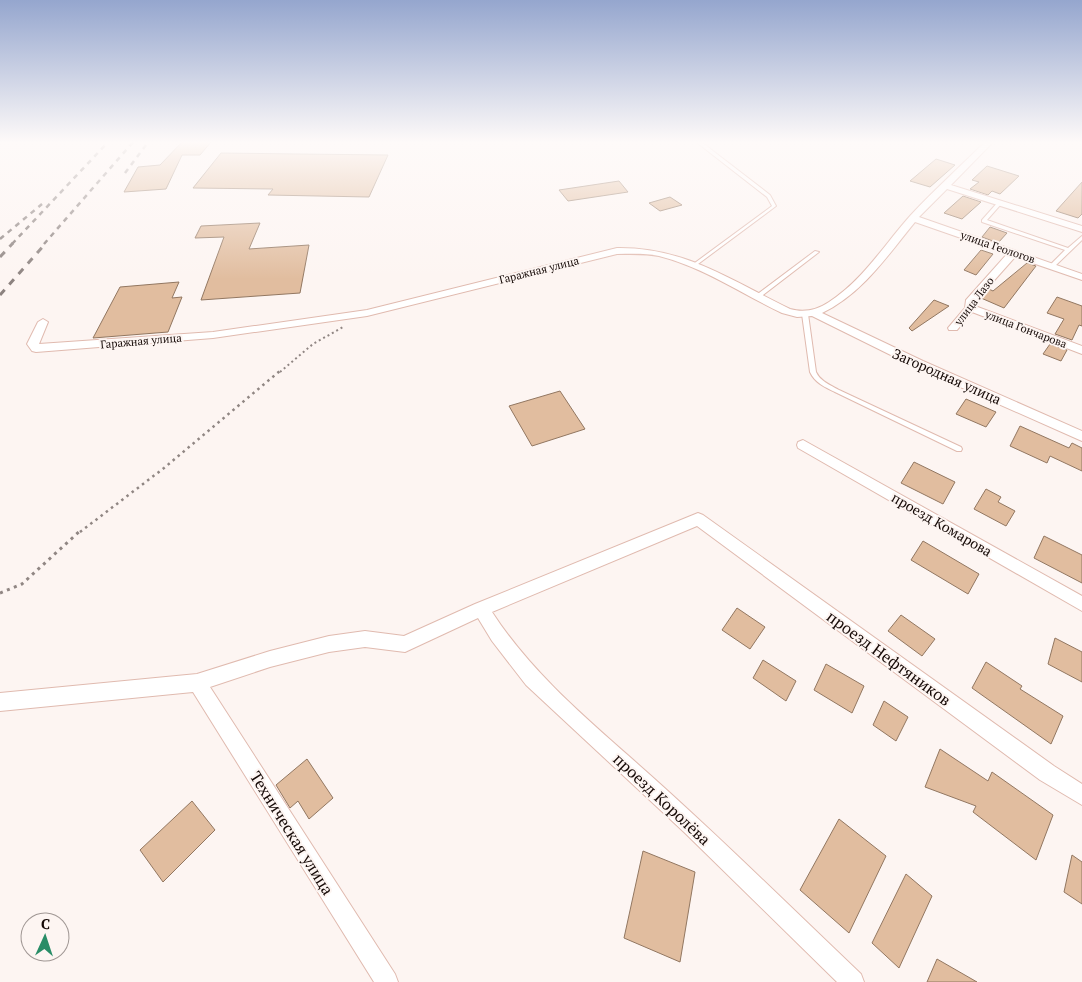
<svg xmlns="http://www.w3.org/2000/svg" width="1082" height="982" font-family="'PT Serif',serif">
	<rect width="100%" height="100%" fill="#fdf5f2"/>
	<path fill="#e1bd9f" stroke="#927761" d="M183,141H212L200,155H182L166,189L124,192L138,167L160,165Z
		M221,153L299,154L388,155L369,197L268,195L273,189L193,188Z
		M936,159L955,165L930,187L910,181Z
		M987,166L1019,176L1000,194L992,191L988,195L970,189L979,182L972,180Z
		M619,181L628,192L568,201L559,190Z
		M1082,182V214L1078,218L1056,211Z
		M963,196L981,202L962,219L944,213Z
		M670,197L682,205L660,211L649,203Z
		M260,223L249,249L309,245L300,293L201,300L224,237L195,238L201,226Z
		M990,227L1007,233L998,243L982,237Z
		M981,250L993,254L976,275L964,270Z
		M1027,263L1036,266L1004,308L981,298L989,289L993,291Z
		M179,282L172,298L182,297L168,332L93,338L120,287Z
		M1057,297L1082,306V326L1079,325L1072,340L1055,334L1064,319L1047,313Z
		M934,300L949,306L912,331L909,328Z
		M1050,344L1067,350L1061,361L1043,354Z
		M560,391L585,429L532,446L509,406Z
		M966,399L996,412L986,427L956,414Z
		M1020,426L1069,448L1072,443L1082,448V471L1050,456L1047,463L1010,446Z
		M914,462L955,482L943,504L901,483Z
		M986,489L1001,497L998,502L1015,511L1006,526L974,509Z
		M1044,536L1082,555V583L1034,558Z
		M923,541L979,574L968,594L911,560Z
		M737,608L765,627L750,649L722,630Z
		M901,615L935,639L922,656L888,631Z
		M1055,638L1082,652V682L1048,664Z
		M763,660L796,681L786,701L753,678Z
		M986,662L1022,686L1020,689L1063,716L1051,744L972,688Z
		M826,664L864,686L852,713L814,690Z
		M884,701L908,717L896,741L873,725Z
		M940,749L988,781L992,772L1053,815L1036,860L973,812L976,806L925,787Z
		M307,759L333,798L309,819L298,801L290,808L276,785Z
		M192,801L215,830L163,882L140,850Z
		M839,819L886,856L849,933L800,890Z
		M643,851L695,872L680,962L624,938Z
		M1072,855L1082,862V904L1064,892Z
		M906,874L932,896L899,968L872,943Z
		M937,959L977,982H927Z"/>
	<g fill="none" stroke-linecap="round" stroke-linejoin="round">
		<defs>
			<path id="service" d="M695,141H700L770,195L776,206L694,267H692V265L772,206L767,197Z
				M998,202L1002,203L987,220L1068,248L1082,236V240L1054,267H1050V265L1065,250L982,222V220Z
				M815,251L819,252L759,298H755V296Z
				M805,312L808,314L816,372C820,381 830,385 839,390L961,447L962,449L961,451H957L835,392C825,387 815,383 810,372L802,314Z"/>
			<path id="minor" d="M986,141H994L951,185L1082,226V232L947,189L919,217L1082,274V280L1015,257L975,302V306L1082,346V354L972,312L957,330H949L948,328L965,308L966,300L1007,254L915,222C888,255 862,294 822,313L923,361L1082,431V441L915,367L812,316L797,317L782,313C742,294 703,267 659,256C645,253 631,254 617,254L367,316L213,338L36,352L32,351L27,344L38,322L43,319L48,322L39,344L213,332L367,310L617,248C685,247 730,280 790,309C804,313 817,310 829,302C863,280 884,245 910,216C934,190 961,166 986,141Z
				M803,440L1082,596V611L798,448L797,445L798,442Z
				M698,513L703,515L1054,766L1082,784V805L1040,780L697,526L492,612C538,683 607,735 669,792C734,851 797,913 861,974L864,982H837L684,832L526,685L492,641L478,618L405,652L365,647L329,652L270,667L210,687L395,974L398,982H374L193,692L0,711V693L197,674L270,651L329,636L365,631L404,636L475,604Z"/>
		</defs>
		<use href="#service" stroke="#e0baaf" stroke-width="2"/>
		<use href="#minor" stroke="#e0baaf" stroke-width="2"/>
		<path stroke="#908683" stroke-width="2" stroke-dasharray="2 3" stroke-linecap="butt" d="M280,372L313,344L343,327"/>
		<path stroke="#908683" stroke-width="2.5" stroke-dasharray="2.5 4" stroke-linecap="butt" d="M80,532L164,468L281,370"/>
		<path stroke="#908683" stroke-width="3" stroke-dasharray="3 4.5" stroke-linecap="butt" d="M0,593L22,584L81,530"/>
		<use href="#service" fill="#fff" fill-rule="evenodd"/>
		<use href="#minor" fill="#fff" fill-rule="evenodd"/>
		<path stroke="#8c827f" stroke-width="2.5" stroke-dasharray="5 5" stroke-linecap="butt" d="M125,173L149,141
			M0,239L42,204
			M12,244L109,141
			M44,244L134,141"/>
		<path stroke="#8c827f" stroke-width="3" stroke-dasharray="7 7" stroke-linecap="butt" d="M0,257L13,243
			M0,295L46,243"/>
	</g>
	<linearGradient id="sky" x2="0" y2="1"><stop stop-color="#95a6ce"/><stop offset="0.51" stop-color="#fefaf9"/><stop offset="1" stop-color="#fefaf9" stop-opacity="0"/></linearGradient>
	<rect width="1082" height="279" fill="url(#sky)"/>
	<g text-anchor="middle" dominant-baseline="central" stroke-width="4" stroke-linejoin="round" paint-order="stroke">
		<g font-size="11" fill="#150906" stroke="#fdf5f2">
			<text transform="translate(998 247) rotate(19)">улица Геологов</text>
			<text transform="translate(539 270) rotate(-14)">Гаражная улица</text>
			<text transform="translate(974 301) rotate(-53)">улица Лазо</text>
			<text transform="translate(1026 329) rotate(21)">улица Гончарова</text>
			<text transform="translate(141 341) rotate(-5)">Гаражная улица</text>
		</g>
		<g font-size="14" fill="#150906" stroke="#fdf5f2">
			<text transform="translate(947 376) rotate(24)">Загородная улица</text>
			<text transform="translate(942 524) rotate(30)">проезд Комарова</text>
		</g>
		<g font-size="16" fill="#150906" stroke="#fdf5f2">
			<text transform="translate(889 658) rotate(36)">проезд Нефтяников</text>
			<text transform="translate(662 799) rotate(43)">проезд Королёва</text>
			<text transform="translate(292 833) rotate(58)">Техническая улица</text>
		</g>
	</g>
	<g transform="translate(45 937) rotate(3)"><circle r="24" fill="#fdf5f2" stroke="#a09794"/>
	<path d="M0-4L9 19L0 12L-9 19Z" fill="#298d67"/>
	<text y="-8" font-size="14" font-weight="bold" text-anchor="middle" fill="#150906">С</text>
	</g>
</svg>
